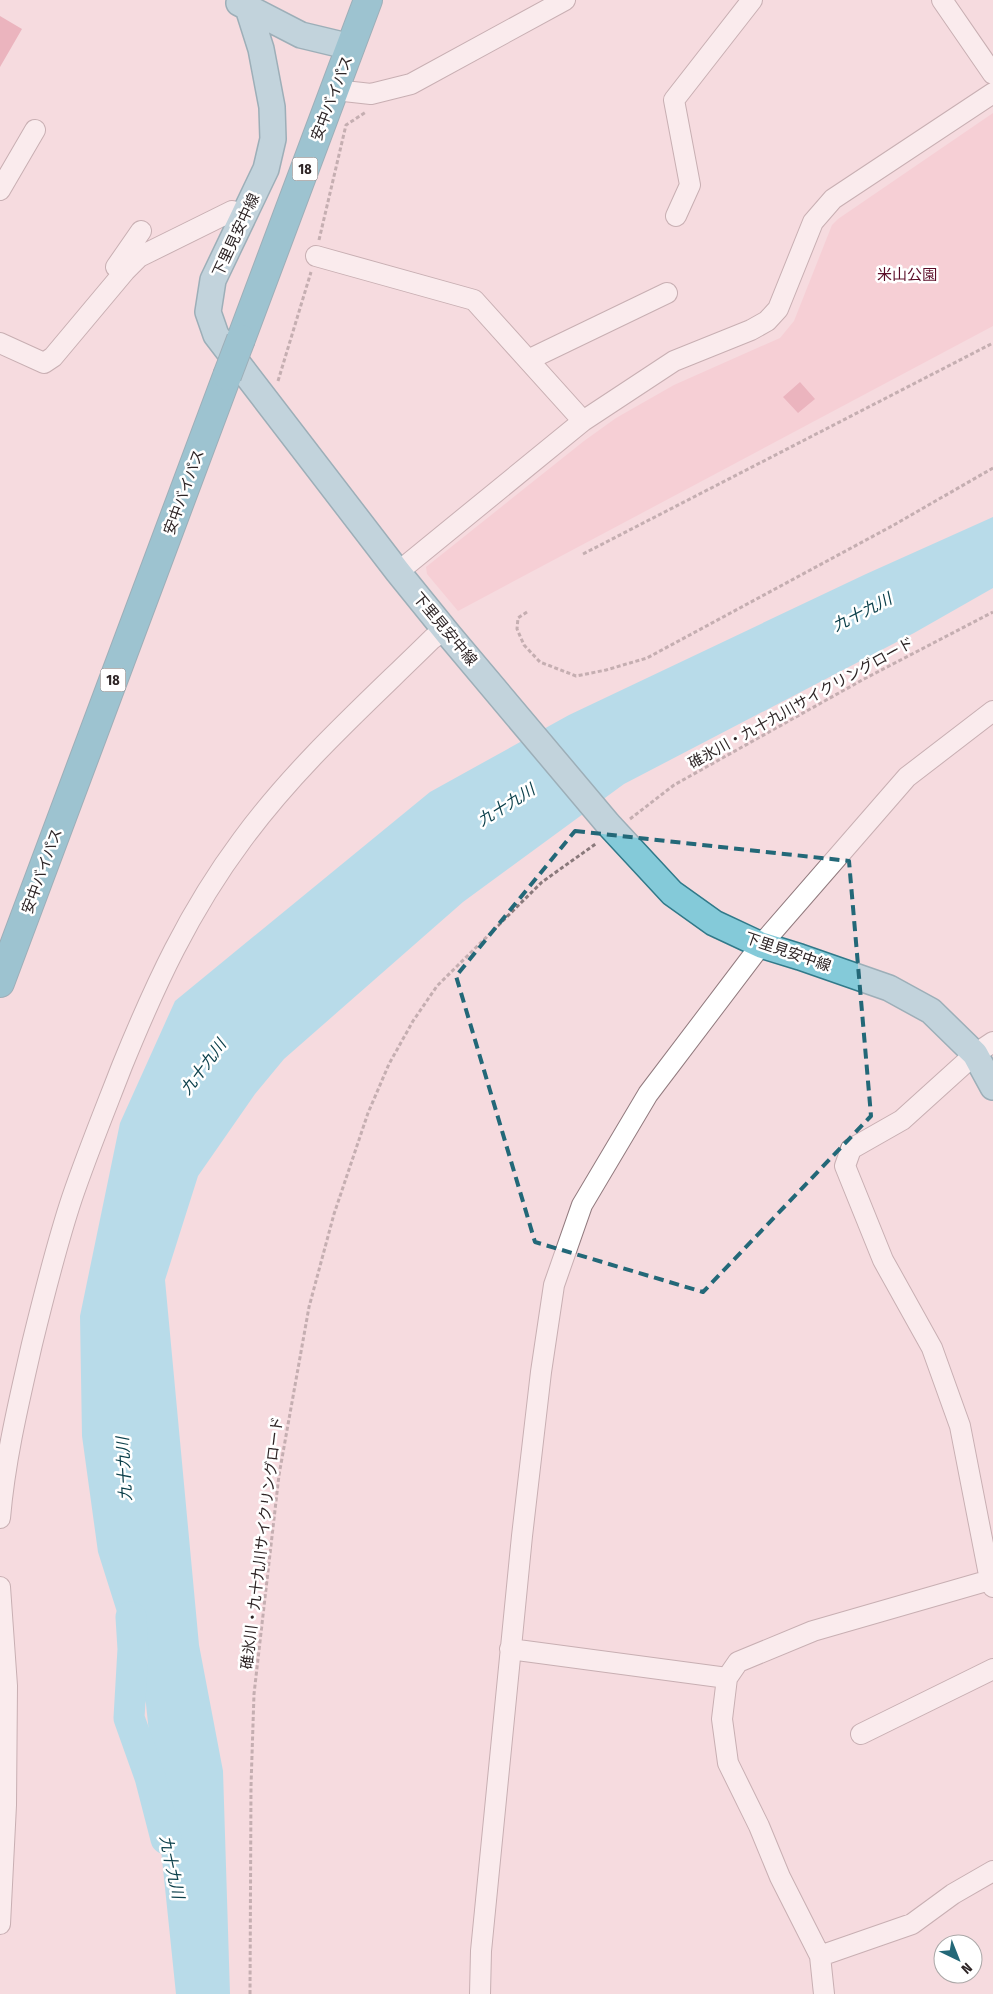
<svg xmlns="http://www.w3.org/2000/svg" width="993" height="1994" font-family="'Fira Sans Condensed','Noto Sans JP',sans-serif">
	<rect width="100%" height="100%" fill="#f5dbdf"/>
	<path fill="#f7c1cb" d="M993,113V326L458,611L427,574L426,567L584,441L616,418L674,385L780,338L794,321L832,225L838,219Z"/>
	<path fill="#6ddcf7" d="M993,517V588L914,633L624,784L463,902L284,1059L255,1094L198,1176L165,1280L199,1645L223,1771L230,1994H176L146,1704L98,1552L82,1436L80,1316L120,1123L175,1001L430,792L569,715L866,574Z"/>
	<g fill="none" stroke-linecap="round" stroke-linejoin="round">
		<path stroke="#6ddcf7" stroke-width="31" d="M131,1617L133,1649L129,1718L150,1777L166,1839"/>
	</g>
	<path fill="#dd8698" d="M0,16L22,29L0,67Z
		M800,382L815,399L798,413L783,397Z"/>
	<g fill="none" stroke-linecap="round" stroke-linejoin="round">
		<defs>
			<path id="minor" d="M942,0L993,74
				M335,90L371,94L411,84L565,0
				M0,190L35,130
				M676,216L690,185L674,100L752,0
				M316,256L474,300L583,421
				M116,267L141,231
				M0,343L44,363L53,357L125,271L139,257L232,211L246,214
				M528,360L667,293
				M398,572L583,421L674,361L751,330L767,321L778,309L813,222L833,199L993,93
				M993,1042L975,1054L902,1120L851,1149L845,1166L883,1260L932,1348L960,1426L990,1580L993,1587
				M0,1518C5,1459 19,1401 32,1344C44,1295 56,1246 72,1198C87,1154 105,1110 122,1066C155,985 189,911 242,840C297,765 366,704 432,639L445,629
				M0,1587L7,1686L6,1805L0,1924
				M510,1649L727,1678
				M861,1734L993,1669
				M820,1956L912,1924L953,1894L993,1871
				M480,1994L481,1951L522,1536L541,1372L554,1285L582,1205L648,1094L761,945L907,777L993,711
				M824,1994L820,1956L780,1877L759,1826L728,1763L722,1719L727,1678L738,1662L813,1631L990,1580"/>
			<path id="major" d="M239,3L301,35L351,47
				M248,8L261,49L272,107L273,139L266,169L213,280L208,312L216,335L398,572L449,635L608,824L672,893L714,923L761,945L800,957L889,988L931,1011L975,1054L993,1087"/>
			<path id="highway" d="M241,339L368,0
				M0,983L227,376"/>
		</defs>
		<use href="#minor" stroke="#917a7e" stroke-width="22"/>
		<use href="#major" stroke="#317989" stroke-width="28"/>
		<use href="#highway" stroke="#317989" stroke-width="30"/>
		<path stroke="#8a797b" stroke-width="3" stroke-dasharray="4 2.5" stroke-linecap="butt" d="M319,240L346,125L366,112
			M278,381L311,272
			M583,554L993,343
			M527,612L518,618L517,629L524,645L540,662L576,676L606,670L647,658L892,526L993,468
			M630,819L674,785L864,679L993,612
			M250,1994L251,1786L254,1694L279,1475L309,1307L334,1214L368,1113L389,1064L413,1021L437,986L542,882L597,843"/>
		<use href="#minor" stroke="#fff" stroke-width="20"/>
		<use href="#major" stroke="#84cad9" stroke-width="25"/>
		<use href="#highway" stroke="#32a6bf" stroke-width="28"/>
		<defs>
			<path id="highway-bridge" d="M227,376L241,339"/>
		</defs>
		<use href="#highway-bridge" stroke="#317989" stroke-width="30" stroke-linecap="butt"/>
		<use href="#highway-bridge" stroke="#32a6bf" stroke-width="28"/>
	</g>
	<path d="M0 0H993V1994H0ZM575,831L849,861L871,1116L703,1292L535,1242L456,976Z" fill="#f5dbdf" fill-opacity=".55" fill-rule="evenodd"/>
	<path fill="none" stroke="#236878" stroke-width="4" stroke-dasharray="10 6" stroke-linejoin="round" d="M575,831L849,861L871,1116L703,1292L535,1242L456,976Z"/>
	<g text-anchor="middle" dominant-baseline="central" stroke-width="5" stroke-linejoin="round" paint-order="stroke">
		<g fill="#fff" stroke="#6d6667" stroke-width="1">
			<rect x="292.5" y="157.5" width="25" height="23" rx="4"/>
			<rect x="100.5" y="668.5" width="25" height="23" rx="4"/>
		</g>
		<g font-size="14" font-weight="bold" fill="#2e2526">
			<text x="305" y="169">18</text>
			<text x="113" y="680">18</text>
		</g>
		<g font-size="15" fill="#2e2526" stroke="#fff">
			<text transform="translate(332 98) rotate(-69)">安中バイパス</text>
			<text transform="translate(236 235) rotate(-65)">下里見安中線</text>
			<text transform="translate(184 492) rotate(-70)">安中バイパス</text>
			<text transform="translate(445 629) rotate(50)">下里見安中線</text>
			<text transform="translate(801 703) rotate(-29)">碓氷川・九十九川サイクリングロード</text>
			<text transform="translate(42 871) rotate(-70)">安中バイパス</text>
			<text transform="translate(788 952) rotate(19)">下里見安中線</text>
			<text transform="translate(262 1543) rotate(-83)">碓氷川・九十九川サイクリングロード</text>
		</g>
		<g font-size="15" fill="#5b0d28" stroke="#fff">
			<text x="907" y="275">米山公園</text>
		</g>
		<g font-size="16" font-style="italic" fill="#0d414c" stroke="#fff">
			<text transform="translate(862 612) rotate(-27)">九十九川</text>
			<text transform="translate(506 805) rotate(-32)">九十九川</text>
			<text transform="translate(203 1067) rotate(-53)">九十九川</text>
			<text transform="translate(124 1469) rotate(-93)">九十九川</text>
			<text transform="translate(172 1867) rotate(78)">九十九川</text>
		</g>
	</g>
	<g transform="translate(958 1959) rotate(137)"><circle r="24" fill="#ffffff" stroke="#aba8a8"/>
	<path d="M0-4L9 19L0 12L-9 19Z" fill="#236878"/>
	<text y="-8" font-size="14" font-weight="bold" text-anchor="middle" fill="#2e2526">N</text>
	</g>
</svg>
